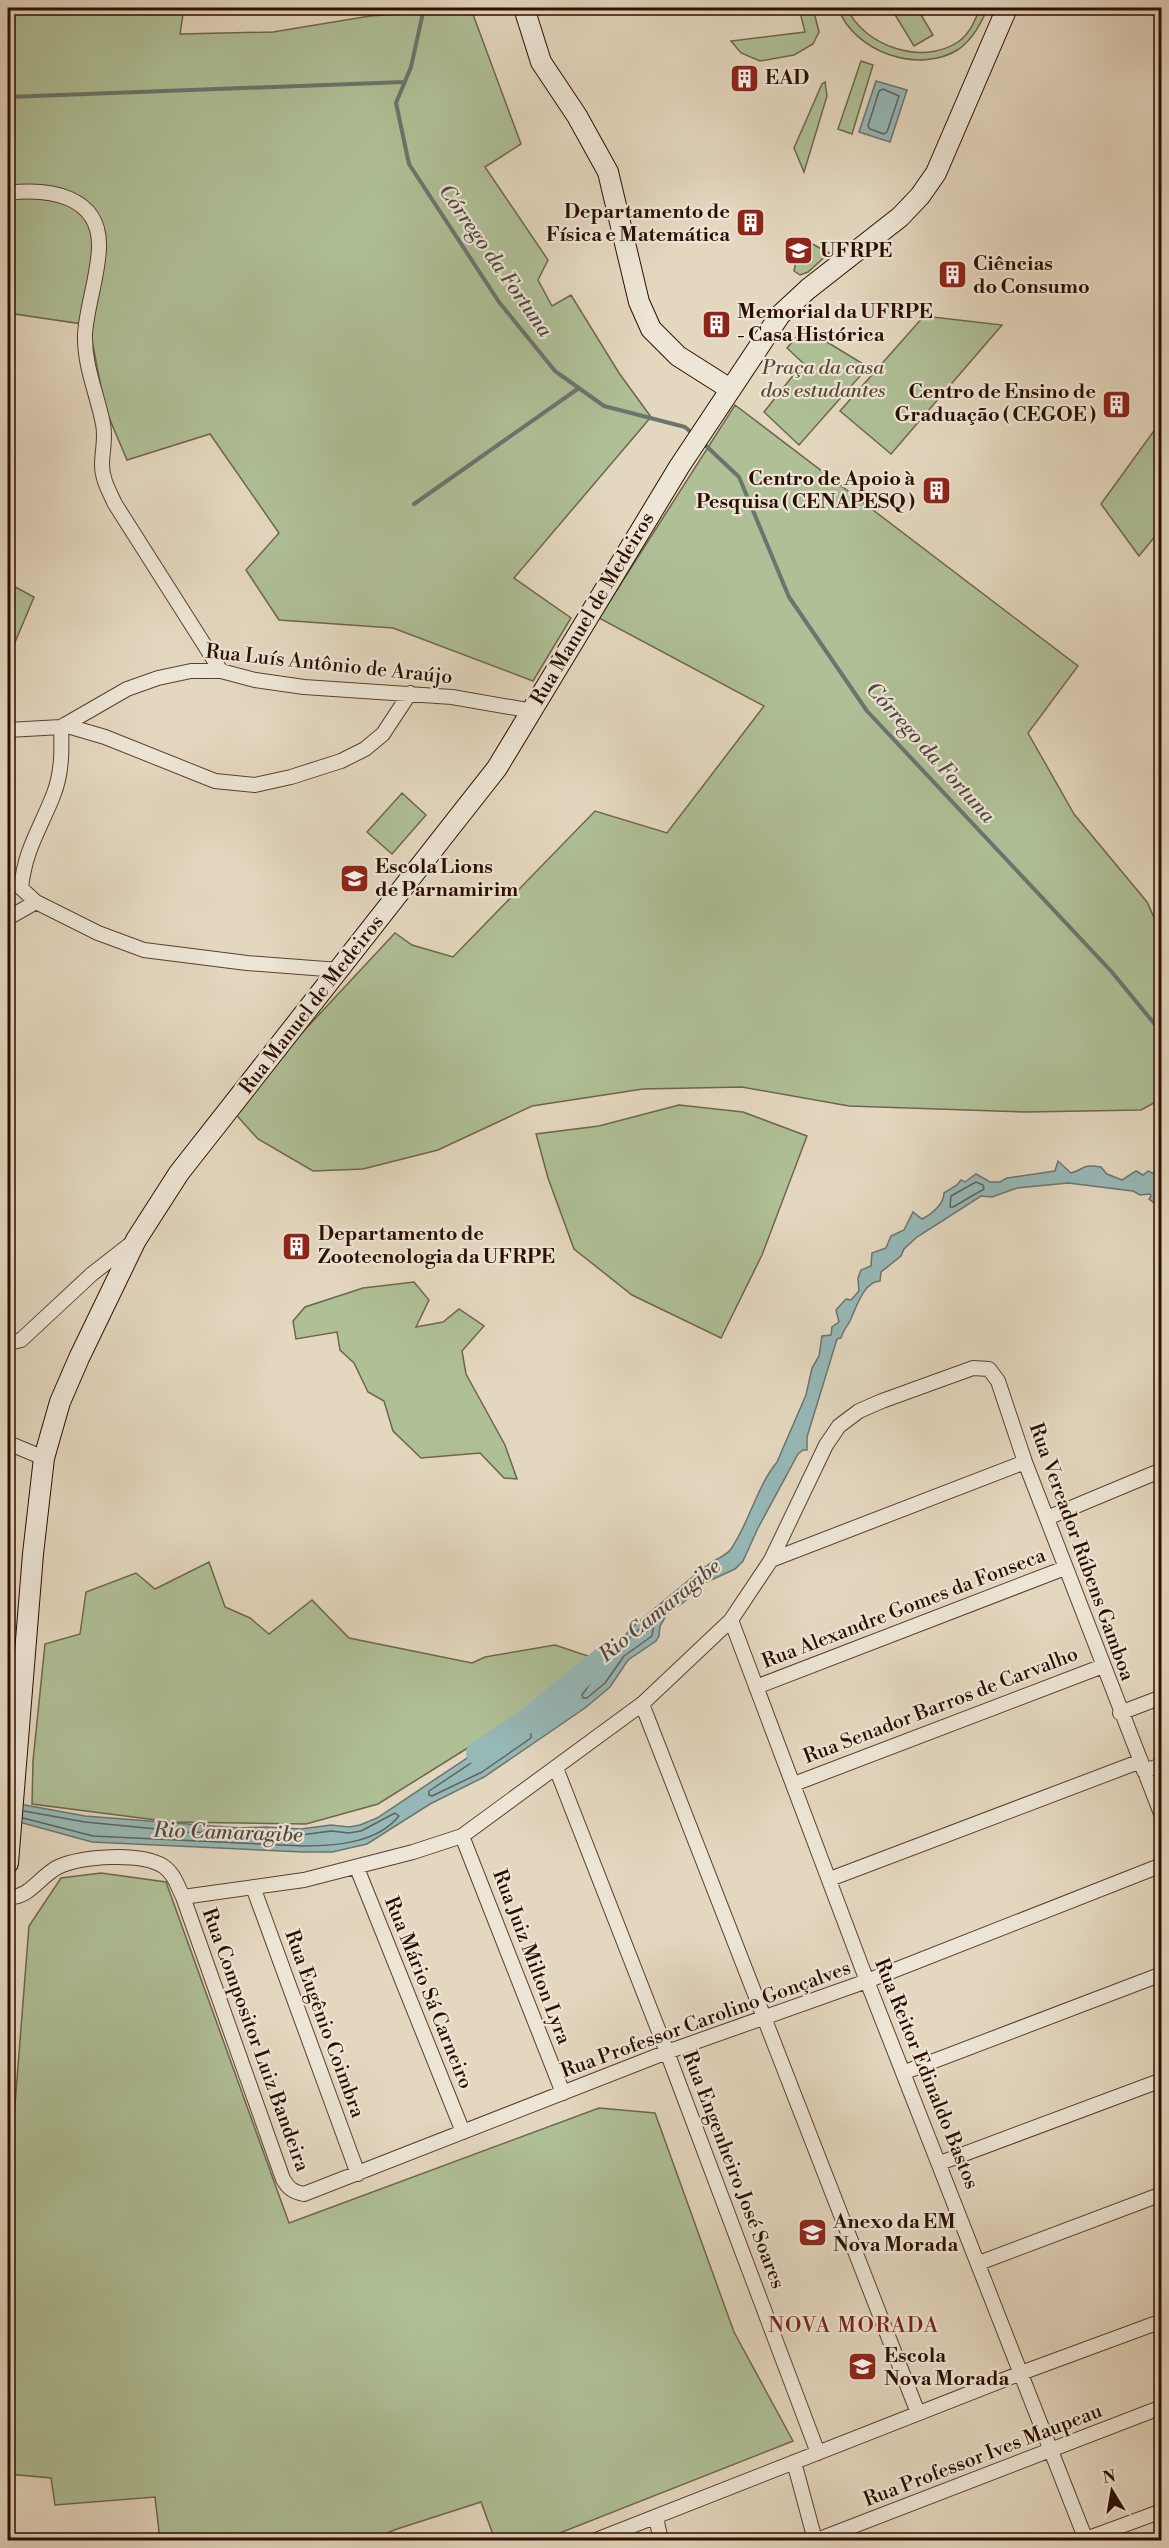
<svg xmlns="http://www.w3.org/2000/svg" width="1169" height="2548" font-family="'Libre Bodoni',serif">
	<rect width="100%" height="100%" fill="#e4d7bf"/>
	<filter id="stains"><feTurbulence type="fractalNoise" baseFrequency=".00333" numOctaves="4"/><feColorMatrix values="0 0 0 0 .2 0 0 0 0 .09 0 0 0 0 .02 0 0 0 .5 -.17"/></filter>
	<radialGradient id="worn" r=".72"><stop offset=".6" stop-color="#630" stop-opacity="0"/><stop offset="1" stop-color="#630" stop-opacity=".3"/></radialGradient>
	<path fill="#afbf96" stroke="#6e664c" stroke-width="1.5" d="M8,8H184L180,34L273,32L370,16L471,9L521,144L485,167L548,260L538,280L552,306L571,295L619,373L651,417L514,578L571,618L533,681L393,628L279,620L246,570L279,533L210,434L127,460L105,408L89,325L8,313Z
		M799,8H813L819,32L813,44L794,55L760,61L741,53L731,41L805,32Z
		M838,8H847C864,46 922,66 958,42C970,34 975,20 980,8H988C981,23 973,39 959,49C919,75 854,52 838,8Z
		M903,8H917L933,35L914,46L894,13Z
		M861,61L873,65L852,134L838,129Z
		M825,82L827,96L804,172L794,148L822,84Z
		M801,238L829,253L808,272L800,275L794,271Z
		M924,316L1002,325L891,454L840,411Z
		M804,328L868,367L799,445L764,412L803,363L787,348Z
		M735,405L1078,666L1028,733L1074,814L1147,902L1161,933V1099L1141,1110L1027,1112L849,1106L742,1087L643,1089L532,1106L438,1150L363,1169L313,1171L258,1139L231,1109L395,933L412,945L453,957L595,811L667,833L764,706L599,618Z
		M1161,421V529L1139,556L1101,504Z
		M8,583L34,597L8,659Z
		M402,793L426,815L392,854L367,832Z
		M679,1105L743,1112L807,1136L762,1255L721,1338L632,1295L574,1249L548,1178L536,1134L599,1126Z
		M414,1282L429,1300L416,1327L443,1322L459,1309L484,1326L462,1351L466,1374L505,1445L517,1479L504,1478L480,1453L421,1458L393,1431L384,1401L368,1392L354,1363L340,1350L337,1332L296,1339L293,1321L305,1307L363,1288Z
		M209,1562L225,1607L250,1618L269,1634L312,1600L349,1638L472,1663L485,1657L555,1645L591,1657L540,1700L482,1739L378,1804L306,1824L172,1822L32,1804L33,1761L45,1644L80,1634L86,1592L136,1573L155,1589Z
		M101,1873L166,1882L289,2223L599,2108L655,2113L734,2332L793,2441L542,2540H495L481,2502L397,2529L370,2540H160L155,2497L55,2505L51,2478L8,2474V2194L29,1926L61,1878Z"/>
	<path fill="#96b8b7" stroke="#6c746e" stroke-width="1.5" d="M876,81L907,90L890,142L859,132Z
		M1160,1154L1161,1155V1186L1158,1190L1161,1208L1149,1199L1151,1196L1150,1194L1140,1195L1133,1191L1068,1183L1017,1188L992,1197L981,1196L917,1237L904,1249L901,1256L881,1272L880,1281C864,1281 856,1308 850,1321C847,1327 843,1330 841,1338L837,1339L807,1437V1450H803L798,1454L758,1528L743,1561L735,1569L700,1585L684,1602L667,1614L660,1626L659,1636L656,1641L628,1660L610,1687L585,1708L484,1777L430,1804L367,1844L332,1852H303L92,1842L8,1819V1802L85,1816L239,1828L265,1827L301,1829L331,1825L349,1827L360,1825L377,1818L473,1754L489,1740L510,1734L548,1717L575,1693L587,1677L584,1671L620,1642L631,1628C657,1607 682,1585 709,1564C716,1559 726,1556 731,1549C750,1521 757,1486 777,1462L806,1395L812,1368L819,1356L822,1336L831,1335L832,1327L839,1322L836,1310L846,1299L851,1300L859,1291L858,1278L861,1270L871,1266L872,1253L886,1248L891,1236L904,1230L913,1212L922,1219C932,1214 944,1204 944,1193L957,1185L961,1180L965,1182L976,1174L990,1182H1000L1007,1178L1055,1171L1058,1161L1071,1173C1086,1169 1080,1164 1101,1167L1107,1174L1122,1180L1136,1171L1143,1175L1148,1171L1157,1175L1159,1173L1157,1157Z"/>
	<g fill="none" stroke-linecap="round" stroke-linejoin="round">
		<path stroke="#61625c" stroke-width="1.5" d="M883,89L899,96L887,132L884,134L870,129L868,126L879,91Z
			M976,1182L983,1185L984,1189L953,1207H950L951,1196Z
			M649,1620L654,1623L652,1636L624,1656L605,1683L587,1698H583L582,1695L592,1681L593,1672Z
			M528,1733L531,1734V1738L482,1772L432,1796L429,1795V1791L477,1759L491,1746Z
			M23,1818L93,1836L303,1846C336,1846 377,1843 399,1816L395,1813L361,1831L349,1833L331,1831L301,1835L187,1832L85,1822L24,1811"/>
		<path stroke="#6c746e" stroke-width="4" d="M424,8L411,67L396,103L409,164L499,302L555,371L604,406L685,427L694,435
			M8,97L404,82
			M702,442L739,477L789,597L867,711L1111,971L1162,1033
			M414,504L579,388"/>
		<path stroke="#96b8b7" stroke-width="24" d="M478,1753L523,1724L610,1653"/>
		<defs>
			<path id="street" d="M8,193C48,188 101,195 99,248C98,277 87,305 85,334C84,366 97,393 103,424C106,438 102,451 102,465C102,479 109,491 115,504L221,671
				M64,725L105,737L215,781L255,785L291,777L341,761L365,749L383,734L410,693
				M61,727C62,751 62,774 53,796C39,831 25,850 21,888L36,902L98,933L144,950L247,963L339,970
				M8,730L61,727L127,689L158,678L191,671H221L255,680L304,687L452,697L533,711
				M8,918L36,902
				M13,1342L21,1340L92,1274L133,1242
				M8,1443L44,1458
				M1047,1518L1162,1470
				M771,1560L1025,1462
				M731,1620L867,1981L1086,2540
				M8,1660L24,1661
				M756,1687L1065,1568
				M642,1704L918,2413
				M1120,1713L1162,1697
				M556,1768L667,2052L818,2453
				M1144,1771L1162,1765
				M794,1784L1103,1666
				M462,1836L563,2093
				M357,1868L463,2132
				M830,1879L1141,1761
				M253,1887L358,2174
				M8,1897C29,1899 40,1876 58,1867C82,1856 140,1852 163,1866C174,1873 178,1887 183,1897L283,2179C288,2188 293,2192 304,2194L667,2052L867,1981L1162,1865
				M183,1897L304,1880L413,1852L462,1836L642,1704L731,1620L771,1560L826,1445L839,1426L859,1411L882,1401L973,1368L989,1369L998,1381L1025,1462L1162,1816
				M905,2072L1162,1974
				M940,2163L1162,2080
				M979,2263L1162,2194
				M794,2462L815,2540
				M656,2518L661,2540
				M596,2540L1021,2373L1162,2321
				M817,2540L1162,2407
				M1083,2540L1162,2511"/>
			<path id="secondary" d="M524,8L541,62L577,116L608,172L639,302L651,329L678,356L730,389
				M8,1863L33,1554L44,1458L60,1402L79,1358L136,1240L179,1173L497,768L679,467L780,315L808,289L900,217L920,196L936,173L1007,8"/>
		</defs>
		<use href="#street" stroke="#5a4030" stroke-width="16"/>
		<use href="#secondary" stroke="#2c0d01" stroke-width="22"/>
		<use href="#street" stroke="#ede5d5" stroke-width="14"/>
		<use href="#secondary" stroke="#ede5d5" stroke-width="20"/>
	</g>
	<defs>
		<symbol id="building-square" viewBox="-11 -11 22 22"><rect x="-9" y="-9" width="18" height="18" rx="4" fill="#8f2418" stroke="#ede5d5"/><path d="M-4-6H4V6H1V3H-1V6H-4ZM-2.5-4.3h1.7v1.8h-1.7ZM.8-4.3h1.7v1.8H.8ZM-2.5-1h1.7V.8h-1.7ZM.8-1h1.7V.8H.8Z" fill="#fff"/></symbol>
		<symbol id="university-square" viewBox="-11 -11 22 22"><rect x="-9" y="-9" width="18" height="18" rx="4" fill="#8f2418" stroke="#ede5d5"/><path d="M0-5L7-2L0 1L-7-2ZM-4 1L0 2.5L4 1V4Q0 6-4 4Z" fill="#fff"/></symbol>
		<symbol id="school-square" viewBox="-11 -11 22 22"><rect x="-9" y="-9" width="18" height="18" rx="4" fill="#8f2418" stroke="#ede5d5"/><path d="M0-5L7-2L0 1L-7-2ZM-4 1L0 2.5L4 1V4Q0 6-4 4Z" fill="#fff"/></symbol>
	</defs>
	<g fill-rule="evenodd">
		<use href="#building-square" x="728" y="62" width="33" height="33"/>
		<use href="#building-square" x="734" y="206" width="33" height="33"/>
		<use href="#university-square" x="782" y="234" width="33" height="33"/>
		<use href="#building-square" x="936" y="258" width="33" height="33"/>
		<use href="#building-square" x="700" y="308" width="33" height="33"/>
		<use href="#building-square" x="1100" y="388" width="33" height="33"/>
		<use href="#building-square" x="920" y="474" width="33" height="33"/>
		<use href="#school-square" x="338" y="862" width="33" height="33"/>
		<use href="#building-square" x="280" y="1230" width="33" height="33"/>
		<use href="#school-square" x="796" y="2216" width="33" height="33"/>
		<use href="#school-square" x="846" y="2350" width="33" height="33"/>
	</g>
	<g text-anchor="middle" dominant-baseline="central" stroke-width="4.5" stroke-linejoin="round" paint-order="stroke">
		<g font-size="20" font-weight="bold" fill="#2c0d01" stroke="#ede5d5" text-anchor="start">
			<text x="765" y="78">EAD</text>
			<text x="730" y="212" text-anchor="end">Departamento de<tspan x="730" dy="23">Física e Matemática</tspan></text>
			<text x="820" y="251">UFRPE</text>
			<text x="973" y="264">Ciências<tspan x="973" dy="23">do Consumo</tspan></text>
			<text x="737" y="312">Memorial da UFRPE<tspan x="737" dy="23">- Casa Histórica</tspan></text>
			<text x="1096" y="392" text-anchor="end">Centro de Ensino de<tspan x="1096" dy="23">Graduação ( CEGOE )</tspan></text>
			<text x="915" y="479" text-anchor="end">Centro de Apoio à<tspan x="915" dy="23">Pesquisa ( CENAPESQ )</tspan></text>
			<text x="375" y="867">Escola Lions<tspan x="375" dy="23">de Parnamirim</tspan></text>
			<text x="318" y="1234">Departamento de<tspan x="318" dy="23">Zootecnologia da UFRPE</tspan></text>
			<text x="833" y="2222">Anexo da EM<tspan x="833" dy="23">Nova Morada</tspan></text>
			<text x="884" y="2356">Escola<tspan x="884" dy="23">Nova Morada</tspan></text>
		</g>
		<g font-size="20" font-style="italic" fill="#5a4b35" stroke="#ede5d5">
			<text x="823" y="368">Praça da casa<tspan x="823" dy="23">dos estudantes</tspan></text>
		</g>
		<g font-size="20" fill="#2c0d01" stroke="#ede5d5">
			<text transform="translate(593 609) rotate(-59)">Rua Manuel de Medeiros</text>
			<text transform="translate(329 665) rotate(6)">Rua Luís Antônio de Araújo</text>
			<text transform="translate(312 1005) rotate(-52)">Rua Manuel de Medeiros</text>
			<text transform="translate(1081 1552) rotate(70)">Rua Vereador Rúbens Gamboa</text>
			<text transform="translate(904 1609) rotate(-21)">Rua Alexandre Gomes da Fonseca</text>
			<text transform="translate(941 1706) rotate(-21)">Rua Senador Barros de Carvalho</text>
			<text transform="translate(531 1957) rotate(69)">Rua Juiz Milton Lyra</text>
			<text transform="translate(428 1993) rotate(68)">Rua Mário Sá Carneiro</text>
			<text transform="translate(706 2020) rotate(-20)">Rua Professor Carolino Gonçalves</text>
			<text transform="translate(324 2024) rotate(70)">Rua Eugênio Coimbra</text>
			<text transform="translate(255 2040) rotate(70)">Rua Compositor Luiz Bandeira</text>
			<text transform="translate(926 2074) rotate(68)">Rua Reitor Edinaldo Bastos</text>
			<text transform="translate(733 2170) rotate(69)">Rua Engenheiro José Soares</text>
			<text transform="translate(983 2456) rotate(-21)">Rua Professor Ives Maupeau</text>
		</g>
		<g font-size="21" font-style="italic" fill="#514941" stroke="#ede5d5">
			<text transform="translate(495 261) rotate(55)">Córrego da Fortuna</text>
			<text transform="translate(930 753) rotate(48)">Córrego da Fortuna</text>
			<text transform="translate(660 1611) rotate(-39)">Rio Camaragibe</text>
			<text transform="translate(228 1833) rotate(2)">Rio Camaragibe</text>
		</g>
		<g font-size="21" letter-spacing="1.5" fill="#7a1f14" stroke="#ede5d5">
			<text x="854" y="2326">NOVA MORADA</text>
		</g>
	</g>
	<rect width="1169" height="2548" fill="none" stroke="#e4d7bf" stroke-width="30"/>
	<rect x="9" y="9" width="1151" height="2530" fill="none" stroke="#2c0d01" stroke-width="3"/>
	<rect x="15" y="15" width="1139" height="2518" fill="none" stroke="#2c0d01" stroke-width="1.5"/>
	<g transform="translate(1112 2491) rotate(349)" stroke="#ede5d5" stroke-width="4.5" paint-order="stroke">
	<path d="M0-4.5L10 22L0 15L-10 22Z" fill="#2c0d01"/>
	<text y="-9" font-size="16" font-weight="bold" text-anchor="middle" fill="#2c0d01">N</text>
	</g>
	<rect width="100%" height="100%" filter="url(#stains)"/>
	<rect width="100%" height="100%" fill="url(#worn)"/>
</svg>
